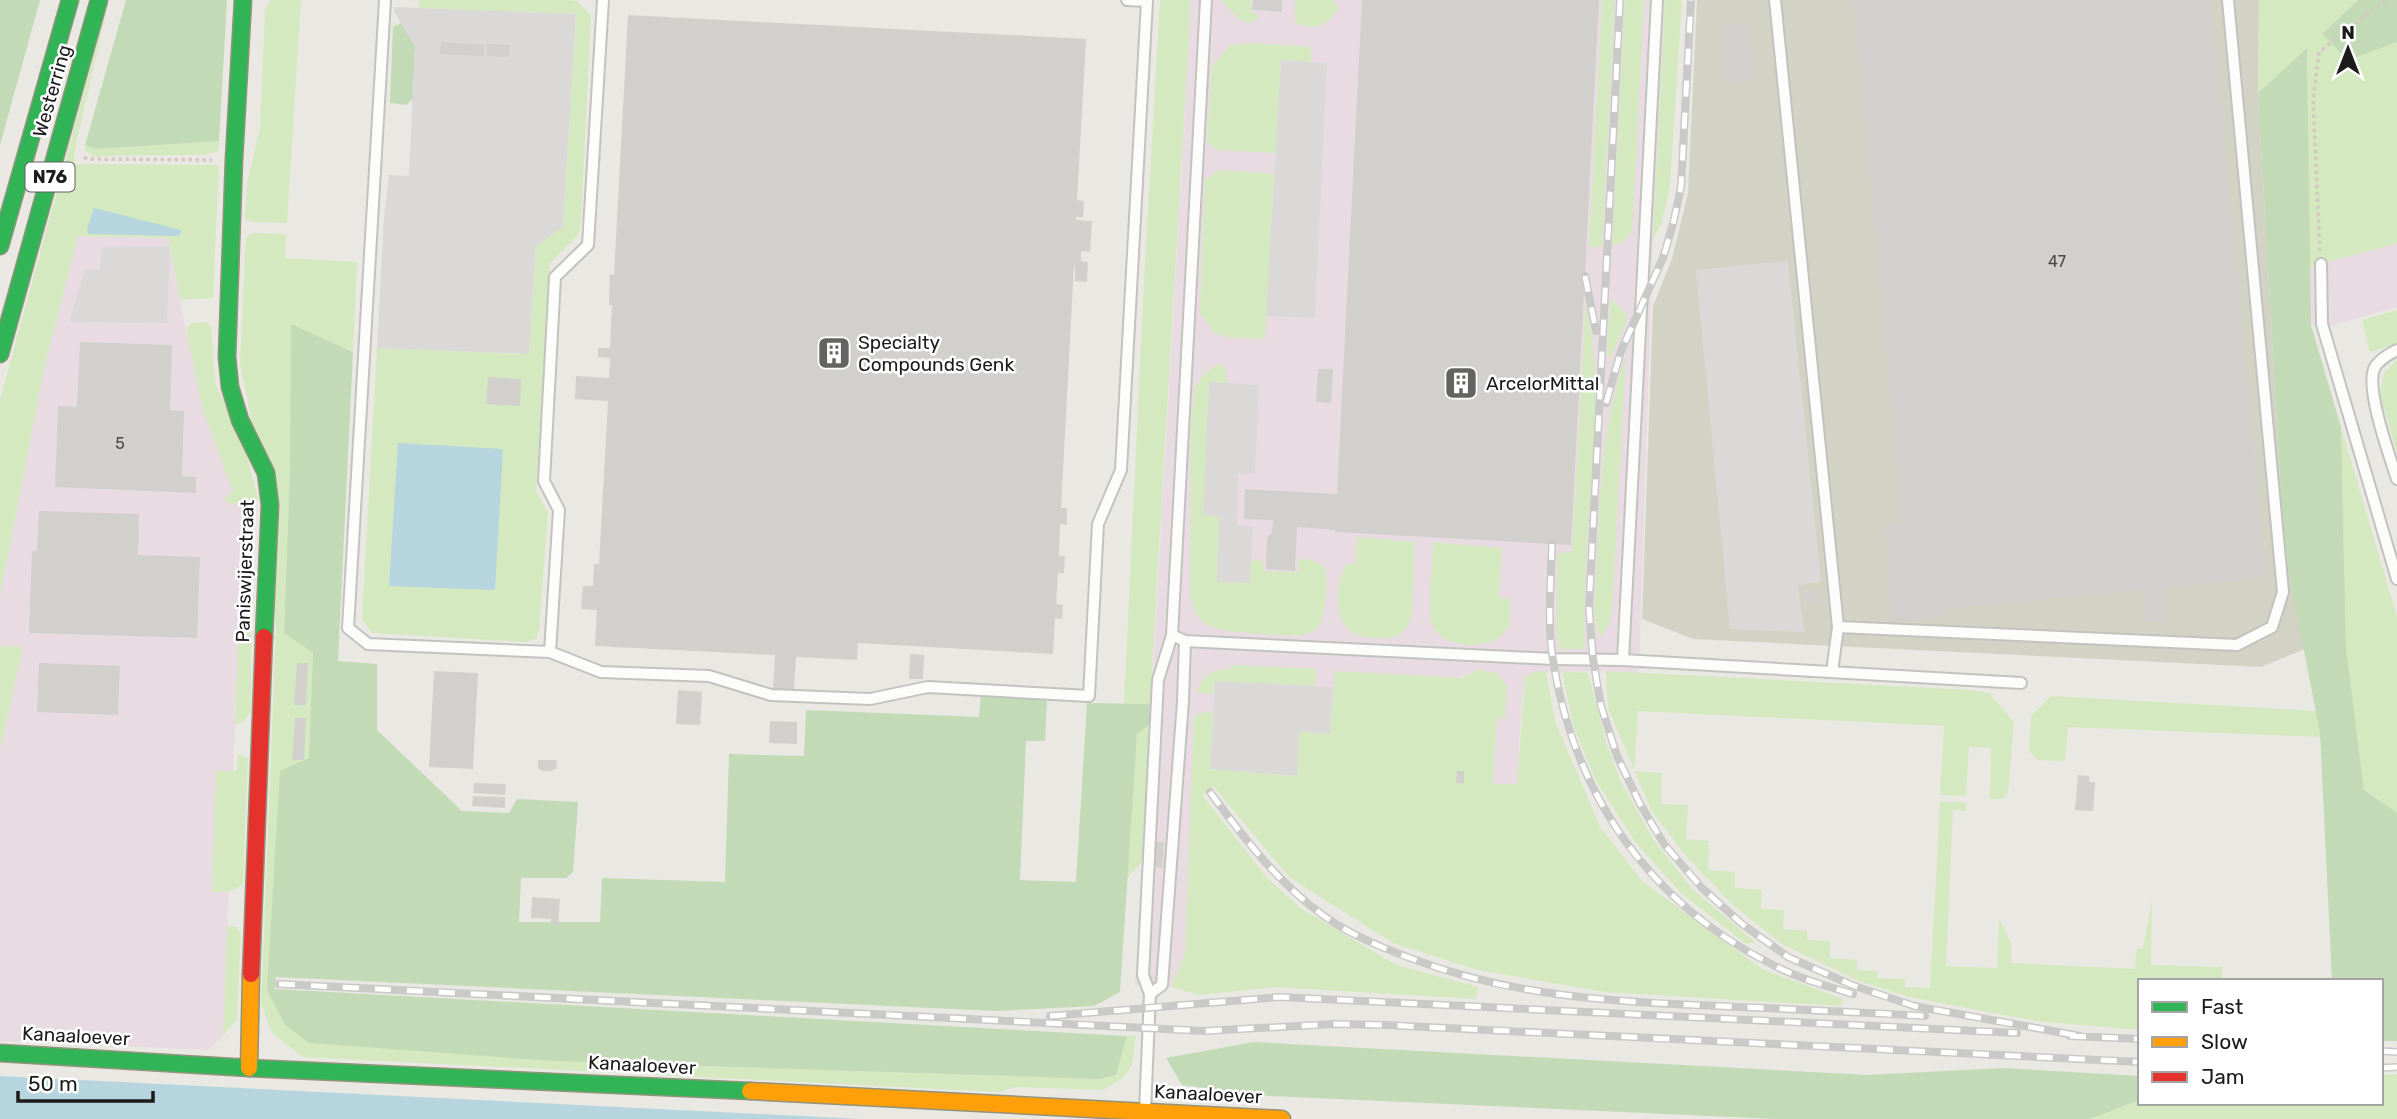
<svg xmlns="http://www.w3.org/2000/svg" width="2397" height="1119" font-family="Rubik,sans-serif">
	<rect width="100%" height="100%" fill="#eae8e3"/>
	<path fill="#e8dce2" d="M1191,0H1665L1653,240L1639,674L1606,671L1533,672L1522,694L1517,784H1493L1497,716L1505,718L1478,670L1330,734L1212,711L1195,715L1185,954L1171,987L1135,986Z
		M78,236L168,238L186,331L205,394L244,488L223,1036L209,1050L0,1041V750L23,647L0,646V597L44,368Z
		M2397,243V307L2332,326L2311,325L2310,267Z"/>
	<path fill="#d3d3c5" d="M1697,0H2259L2258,93L2284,548L2305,649L2261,667L1693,639L1642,619L1653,306L1672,259L1688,193Z"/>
	<path fill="#d5e9c0" d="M109,0L74,153L75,164L219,165L213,298L180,300L168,238L78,236L44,368L0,597V400Z
		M271,0H301L287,223L252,222L245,219L247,183L260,128L265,10Z
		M419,0H569L577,1L591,16L581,222L579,234L550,263L536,491L548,513L539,630L537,638L526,642L372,633L362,619L377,348L529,354L536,246L563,226L576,14L419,8Z
		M1160,0H1191L1150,704L1124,703L1144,280Z
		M1222,0H1251V13L1259,15L1258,19L1249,23L1238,19Z
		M1295,0H1333L1339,8C1331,24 1310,34 1295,21Z
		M1602,0H1615L1602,247H1589Z
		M1625,0H1644L1633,219C1631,235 1628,242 1612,246Z
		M1665,0H1682L1670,185L1662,221L1653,240Z
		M2259,0H2358L2322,34L2348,59L2397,42V243L2310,267L2307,48L2258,93Z
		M1250,43L1311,47V62L1281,60L1276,153L1216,150L1207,141L1212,66L1230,45Z
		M219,141L218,151L204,155L93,156L84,150L85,145L96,149Z
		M1219,170L1274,174L1265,339L1227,337L1214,333L1200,313L1205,180Z
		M253,233L286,234L285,258L357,262L353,352L291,325L290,468L284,632L313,653L309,758L267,989L553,1061L1100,1079L1116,1075L1127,1036L1136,1035L1132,1065L1124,1077L1103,1090L1015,1087L1000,1092L303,1057L272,1033L261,1004L276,627L250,412L240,364L246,238Z
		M1610,298L1627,315L1626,323L1611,357H1607Z
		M1586,302C1610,413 1579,533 1585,646L1581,649H1560L1556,633L1558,553L1572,552Z
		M2397,310V344L2370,352L2362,320Z
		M206,322L211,326L215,382L246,452L258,499C245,509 237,508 223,499L233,491L202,408L186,328L193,323Z
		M1626,356L1612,611L1608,626L1600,637L1594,615C1600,529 1596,438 1626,356Z
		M2397,359V453L2380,394L2384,373Z
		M1219,363L1225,368L1228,383L1209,382L1204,515L1219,517L1217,582L1249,583L1251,560L1263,561L1264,571L1298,572L1299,559C1308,559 1318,560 1324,568C1329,576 1325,615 1320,623C1316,632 1306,635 1297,636C1277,635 1218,634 1204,623C1196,617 1192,603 1190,593L1191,422L1195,387L1203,375Z
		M2341,427L2397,617V813L2364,790L2346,648Z
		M1357,537L1415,542L1412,613C1410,620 1408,628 1402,633C1395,639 1385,638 1376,638C1332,638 1332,595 1346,564L1356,563Z
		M1433,542L1502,548L1499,598L1510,599C1510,608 1512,623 1506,631C1492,652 1441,649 1432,624C1428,614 1433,557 1433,542Z
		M239,625L249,628L251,635V711L245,720L235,725Z
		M0,646L23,647L0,750Z
		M1231,665L1316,669L1315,686L1215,681L1213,694L1197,693C1201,675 1213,669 1231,669Z
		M1478,670L1497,673L1507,686L1505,718L1497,717L1493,784H1517L1525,677L1533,672L1546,671L1555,721L1600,827L1642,881L1762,969L1843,999L1841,1006L1605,992L1478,970L1393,943L1289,877L1213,786L1203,796L1267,878L1302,909L1396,965L1478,987L1476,999L1274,987L1200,995L1171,987L1185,953L1194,715L1213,711L1210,769L1296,776L1299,731L1330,734L1335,671L1462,678Z
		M1562,671L1588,673L1606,742L1620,780L1653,839L1693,890L1755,942L1746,944L1680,892L1636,843L1596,781L1573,725Z
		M1606,671L1970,690L1989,693L2014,722L2008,793L2002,799H1990L1991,748L1969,747L1966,796L1940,795L1944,726L1638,711L1634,771L1662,773L1661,804L1688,805L1686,839L1709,841L1708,870L1735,872V888L1762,890L1761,909L1784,910L1783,929L1807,931V940L1830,941V958L1857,960V970L1877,971V978L1905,979V987L1930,988L1940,802H1966V811L1953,810L1946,966L1997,968L1999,918L2011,943V963L2135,969L2136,949L2143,948L2152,900L2151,965L2222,967V981H2140V1030L2036,1021L1909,997L1856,980L1782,944L1733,905L1687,857L1652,812L1608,708Z
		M2051,696L2318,711L2321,737L2068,727L2065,761L2037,760L2029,751L2031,716Z
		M1149,725L1142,862L1127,878L1137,733Z
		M238,754L248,758L243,885L228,892H212L216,771H237Z
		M227,926L236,927L241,933L237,1019L223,1036Z
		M2397,1074V1119H2090L2140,1100V1103H2381V1075Z"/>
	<path fill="#c3dab7" d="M0,0H40L0,145Z
		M126,0H227L219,141L96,149L85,145Z
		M2358,0H2397V42L2348,60L2322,34Z
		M401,23L415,46L413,99L406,105L390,103L393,27Z
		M2307,48L2311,325L2341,427L2346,648L2364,790L2397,813V1041H2381V981H2332L2320,733L2284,548L2258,93Z
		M291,324L353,352L338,661L377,664V730L462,811L509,813L517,799L578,802L573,872L566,878H521L519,922H600L602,878L725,882L729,754L804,756L806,710L979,717L981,695L1047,699L1045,741H1026L1020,880L1076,882L1087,703L1150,704L1149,725L1137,734L1120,992L1094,1006L996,1011L276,977L275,989L1127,1036L1116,1075L1100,1079L553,1061L309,1043L285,1025L267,990L280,771L309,758L313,653L284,633L290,468Z
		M1253,1042L1867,1075L2004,1068L2140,1076V1100L2090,1119H1775L1250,1095L1182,1085L1166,1058Z"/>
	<path fill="#dad9d7" d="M394,7L576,14L563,227L536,246L529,354L377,348L384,217L389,175L409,176L415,46L394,12Z
		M1281,60L1327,63L1315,318L1266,316Z
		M170,246L167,323L69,322L85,270L100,269L102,247Z
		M1788,261L1821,582L1798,585L1804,632L1730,629L1696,270Z
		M1209,382L1259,385L1255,474H1238L1237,525L1253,527L1250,583L1217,582L1219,517L1203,515Z
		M1215,681L1333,687L1330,734L1299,731L1297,776L1210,769Z"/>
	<path fill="#b6d5de" d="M94,208L181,230V233L178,236L88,234L87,229Z
		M398,443L503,449L495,590L389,586Z
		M0,1076L860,1119H0Z"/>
	<path fill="#d2d0cc" d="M1253,0H1282V12L1252,10Z
		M1362,0H1599L1571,545L1335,532V530L1297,527L1295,571L1266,569L1267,537L1272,533L1273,520L1244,519L1245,489L1337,494Z
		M1853,0H2211L2266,578L2165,588L2168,620L2145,623L2142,590L1946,609V616L1891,622L1885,525L1902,522Z
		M628,15L1086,39L1077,200L1084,201L1083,217H1076V220L1092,221L1090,252L1081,251V261L1088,262L1087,282L1075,281V266H1074L1061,508H1067V525L1060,524L1059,556H1065L1064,573H1058L1056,604L1063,605L1062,619L1055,618L1053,654L858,643L857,660L796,657L794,689H773L775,655L595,646L597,610L581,609L583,586H593L594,564H599L608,401L575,399L576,376L609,378L610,358L598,357V348H610L612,305H609L610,274L614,275Z
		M1749,22L1755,81L1726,84L1720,25Z
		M441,42L484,45V56L440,54Z
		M487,44L510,45L509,57L487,56Z
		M80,342L172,345L170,410L184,411L182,476L196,477V493L55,487L58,406L77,407Z
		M1318,369H1333L1331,403L1316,402Z
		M488,377L521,379L520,406L486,404Z
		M39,511L139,514L138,555L200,557L197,638L29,633L32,551H37Z
		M1819,590L1820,602L1805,604L1803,592Z
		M910,654L924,655L923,679H909Z
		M39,663L120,666L118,715L37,712Z
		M297,663H308L306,705H294Z
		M434,671L478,673L473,769L429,767Z
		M678,690L702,692L700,725L676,724Z
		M295,718H306L304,760H292Z
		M770,721L797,722V744L769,743Z
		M538,760H557L556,769H553V771H541V769H538Z
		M1457,771H1464V783H1456Z
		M2078,775L2089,776V782H2095L2093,811L2075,810Z
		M474,783L506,784L505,795L473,793Z
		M473,796L505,797V808L472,806Z
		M1156,842H1164L1162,868L1154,867Z
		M532,897L560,899L558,925H551V919L531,918Z"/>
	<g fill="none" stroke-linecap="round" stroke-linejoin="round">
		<defs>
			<path id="lane" d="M385,0L348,628L368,644L550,652
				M603,0L588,245L555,277L544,481L559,510L550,652L601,672L709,676L771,695L870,699L928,687L1089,696L1098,524L1121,470L1147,1L1127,0
				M1775,0L1838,627L1832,672
				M2321,264L2322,324L2397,579
				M2397,350C2389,354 2380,359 2375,367C2364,386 2390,457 2397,479
				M1838,627L2237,645L2272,627L2283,592L2228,0
				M1185,641L1553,659L1623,660L2021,683
				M1623,660L1657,0
				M1150,994L1162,985L1183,701L1185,641L1172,635L1206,0
				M1145,1111L1150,994L1143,975L1158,680L1172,635"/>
			<path id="fast" d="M243,0L234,159L227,357L230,387L240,420L266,473L270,505L264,637
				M0,246L70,0
				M0,354L99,0
				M0,1053L249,1068L750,1091"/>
			<path id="slow" d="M249,1068L251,974
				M750,1091L1282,1119"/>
			<path id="jam" d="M251,974L264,637"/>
		</defs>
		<use href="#lane" stroke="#c2c2bf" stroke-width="14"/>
		<use href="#fast" stroke="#91937b" stroke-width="19"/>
		<use href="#slow" stroke="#91937b" stroke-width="19"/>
		<use href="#jam" stroke="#91937b" stroke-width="19"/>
		<path stroke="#d6c7c3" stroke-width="3.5" stroke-dasharray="3.5 3.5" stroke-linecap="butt" d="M84,157L88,159L212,160
			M2320,251L2313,101L2319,52L2385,0"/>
		<use href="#lane" stroke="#fcfcfb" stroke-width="10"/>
		<use href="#fast" stroke="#30b455" stroke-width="16"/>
		<use href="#slow" stroke="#ff9f0a" stroke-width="16"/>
		<use href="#jam" stroke="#e5322d" stroke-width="16"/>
		<defs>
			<path id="rail" d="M1620,0L1589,608L1593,659L1601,706L1617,756L1640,804L1664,844L1702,888L1742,924L1788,957L1852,985L1914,1006L2080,1036
				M1585,276L1596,331
				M1606,403L1621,351L1663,258L1673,224L1681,187L1691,0
				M1552,544C1551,582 1547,622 1553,660C1574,795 1650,904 1773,965C1798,978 1826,986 1853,994
				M1210,792C1244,838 1277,882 1324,916C1351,935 1380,947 1410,958C1513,997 1610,1001 1718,1006C1787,1009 1856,1012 1925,1016
				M279,984L1205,1031L1334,1024L1385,1025L2140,1062
				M1050,1016L1280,997L2017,1033
				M2070,1036L2140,1039
				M2381,1051L2397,1052
				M2381,1068L2397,1067"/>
		</defs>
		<use href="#rail" stroke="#c9c9c8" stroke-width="8"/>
		<use href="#rail" stroke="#fff" stroke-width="5" stroke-dasharray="16" stroke-linecap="butt"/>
	</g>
	<defs>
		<symbol id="building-square" viewBox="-11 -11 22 22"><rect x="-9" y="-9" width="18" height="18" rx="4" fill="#636361" stroke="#fff"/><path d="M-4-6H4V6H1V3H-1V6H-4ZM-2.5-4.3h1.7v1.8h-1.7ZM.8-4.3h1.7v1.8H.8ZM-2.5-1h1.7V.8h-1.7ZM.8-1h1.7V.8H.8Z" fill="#fff"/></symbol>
	</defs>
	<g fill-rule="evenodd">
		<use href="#building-square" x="815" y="334" width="38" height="38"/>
		<use href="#building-square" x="1442" y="364" width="38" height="38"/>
	</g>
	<g text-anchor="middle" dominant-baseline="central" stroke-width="5" stroke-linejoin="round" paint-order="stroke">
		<g font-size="16" fill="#494847">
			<text x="2057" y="261">47</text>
			<text x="120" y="443">5</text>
		</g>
		<rect fill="#fff" stroke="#5f5f5f" stroke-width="2" x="25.5" y="162.5" width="49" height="29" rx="5"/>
		<g font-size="18" font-weight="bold" fill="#1b1b1b">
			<text x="50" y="177">N76</text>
		</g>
		<g font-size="19" fill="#1b1b1b" stroke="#fff">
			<text transform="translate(52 91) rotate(-74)">Westerring</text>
			<text transform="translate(245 571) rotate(-88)">Paniswijerstraat</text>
			<text transform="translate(76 1036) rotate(3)">Kanaaloever</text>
			<text transform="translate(642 1065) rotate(3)">Kanaaloever</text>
			<text transform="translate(1208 1094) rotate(3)">Kanaaloever</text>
		</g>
		<g font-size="19" fill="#1b1b1b" stroke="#fff" text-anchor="start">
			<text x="858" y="342">Specialty<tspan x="858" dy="22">Compounds Genk</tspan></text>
			<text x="1486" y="383">ArcelorMittal</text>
		</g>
	</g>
	<rect x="2138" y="979" width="245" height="126" fill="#ffffff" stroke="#a4a4a4" stroke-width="2"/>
	<rect x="2152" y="1002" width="35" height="10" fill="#30b455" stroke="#a4a4a4" stroke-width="2"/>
	<text x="2201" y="1014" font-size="21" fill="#1b1b1b">Fast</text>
	<rect x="2152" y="1037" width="35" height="10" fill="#ff9f0a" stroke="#a4a4a4" stroke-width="2"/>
	<text x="2201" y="1049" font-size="21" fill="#1b1b1b">Slow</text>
	<rect x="2152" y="1072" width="35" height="10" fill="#e5322d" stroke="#a4a4a4" stroke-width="2"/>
	<text x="2201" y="1084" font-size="21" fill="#1b1b1b">Jam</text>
	<g transform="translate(2348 49)" stroke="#ffffff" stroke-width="5" paint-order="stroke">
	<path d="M0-5L12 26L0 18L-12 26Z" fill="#1b1b1b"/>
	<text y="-10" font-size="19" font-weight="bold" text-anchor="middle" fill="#1b1b1b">N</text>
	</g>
	<path d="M18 1091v10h135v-10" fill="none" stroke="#1b1b1b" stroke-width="3.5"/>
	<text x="28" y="1091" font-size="21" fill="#1b1b1b" stroke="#ffffff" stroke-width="5" paint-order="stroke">50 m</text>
</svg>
